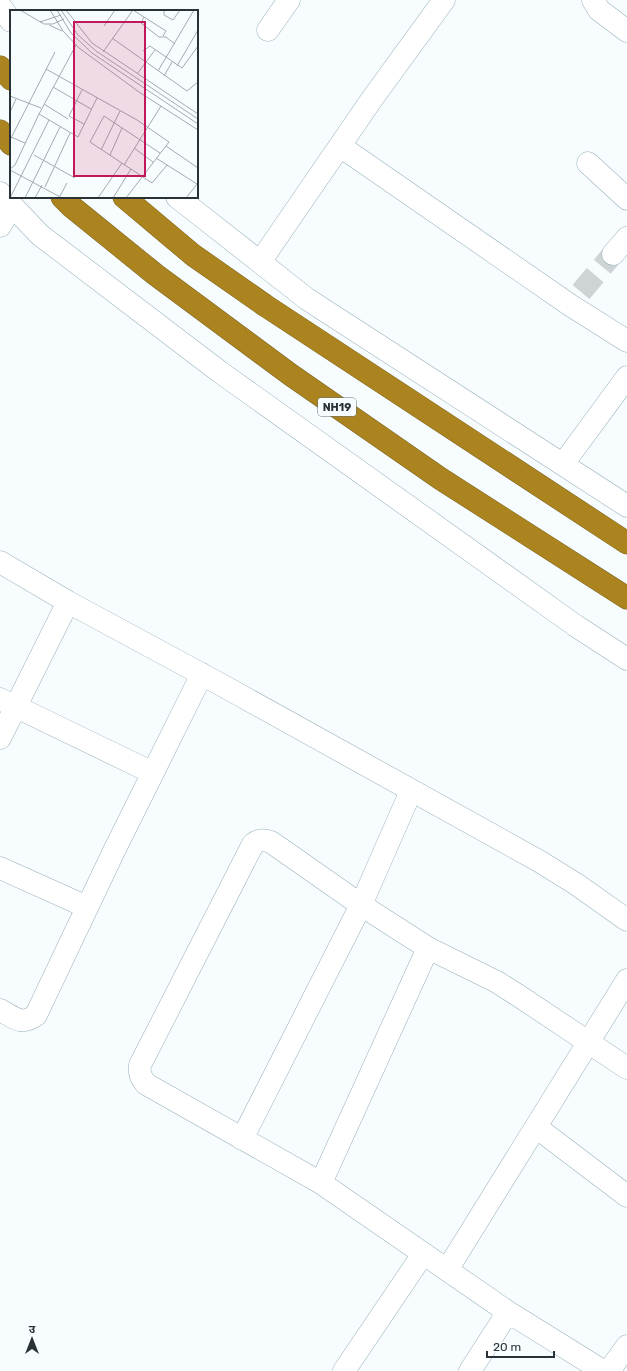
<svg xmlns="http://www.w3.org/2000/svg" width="627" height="1371" viewBox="0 0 627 1371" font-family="Rubik,'Noto Sans Devanagari',sans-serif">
	<rect width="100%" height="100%" fill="#f7fcfe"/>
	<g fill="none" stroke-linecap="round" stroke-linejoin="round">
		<path stroke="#ced4d6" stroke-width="22" stroke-dasharray="22 11" stroke-linecap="butt" d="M 581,292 L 613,254"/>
		<defs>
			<path id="minor" d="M 593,0 L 599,10 L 627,31
				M 0,6 L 11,21
				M 268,30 L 289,0
				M 340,146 L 570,305 L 627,341
				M 588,163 L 627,199
				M 0,193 L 40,235 L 220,372 L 576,626 L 627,659
				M 177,197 L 307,299 L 627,506
				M 0,226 L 12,205
				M 613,254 L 627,238
				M 260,262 L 372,99 L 444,0
				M 563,464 L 627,377
				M 0,562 L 68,602 L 218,683 L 539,861 L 576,884 L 627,920
				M 0,699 L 153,773
				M 0,738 L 68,602
				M 0,868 L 87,907
				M 0,1010 C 15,1018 21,1026 36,1015 L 113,853 L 202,674
				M 536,1127 L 627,1196
				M 242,1139 L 361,905 L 411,791
				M 321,1183 L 428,948
				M 447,1270 L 627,980
				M 344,1371 L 423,1254
				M 470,1371 L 508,1312
				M 603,1371 L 508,1312 L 321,1183 L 146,1084 C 141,1078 139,1074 140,1065 L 253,844 C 259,839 264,840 271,842 L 361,905 L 428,948 L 497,982 L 519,996 L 627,1068
				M 609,1371 L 627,1346"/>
			<path id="highway" d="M 0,67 L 11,79
				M 0,131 L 11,144
				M 62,197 L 72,207 L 156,275 L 291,375 L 441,479 L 627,598
				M 124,197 L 193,255 L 266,306 L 627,543"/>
		</defs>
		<use href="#minor" stroke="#97b0bc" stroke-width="23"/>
		<use href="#highway" stroke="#7d6727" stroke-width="23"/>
		<use href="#minor" stroke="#fff" stroke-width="22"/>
		<use href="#highway" stroke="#ab841f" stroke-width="22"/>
	</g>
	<g text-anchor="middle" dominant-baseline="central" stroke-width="4" stroke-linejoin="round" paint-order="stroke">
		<rect fill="#f7fcfe" stroke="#666f73" stroke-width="1" x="318" y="398" width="38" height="18" rx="3"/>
		<g font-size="11" font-weight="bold" fill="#283237">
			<text x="337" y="407">NH19</text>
		</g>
	</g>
	<g transform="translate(10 10)">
		<rect width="188" height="188" fill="#f7fcfe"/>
		<path fill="none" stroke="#a4abae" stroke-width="1" d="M 10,0 L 34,14 L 43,14 L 54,9M 40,0 L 53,21 L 69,38 L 129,82 L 188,120M 47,0 L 61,23 L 82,43 L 188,114M 51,0 L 68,25 L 86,41 L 188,109M 56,0 L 82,33 L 188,104M 123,0 L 156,21 L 153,26M 154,0 L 154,5 L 163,10 L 170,0M 134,7 L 131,13 L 149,27 L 156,27 L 165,34M 30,12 L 51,5M 39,15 L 52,21M 94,16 L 105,0M 102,28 L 177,81 L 188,72M 133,41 L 140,36 L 172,58 L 188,36M 93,42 L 123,0M 167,56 L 188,20M 36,59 L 127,110 L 159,132 L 116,188M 148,61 L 184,0M 127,64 L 145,40M 154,66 L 162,52M 43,77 L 81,99M 72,80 L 59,106 L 74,114M 0,86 L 31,98M 34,94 L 58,109M 0,102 L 6,89M 29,104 L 68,127 L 87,88M 1,127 L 15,133M 0,130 L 45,42M 156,136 L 188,158M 124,138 L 143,152M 91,140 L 110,101M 150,143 L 94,106 L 80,132 L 142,173 L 157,155M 24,145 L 65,168M 100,145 L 112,118M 146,148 L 187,174M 114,155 L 151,96M 0,159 L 5,155 L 29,104 L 66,35M 0,160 L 52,188M 35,177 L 60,123M 50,186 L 57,173M 0,188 L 39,110M 15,188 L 50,117M 25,188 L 32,175M 88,188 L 112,153M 103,188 L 121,159M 176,188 L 188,173"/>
		<path fill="#c2185b" fill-opacity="0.15" stroke="#c2185b" stroke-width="2" d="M 64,12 L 135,12 L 135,166 L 64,166 Z"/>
		<rect width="188" height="188" fill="none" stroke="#283237" stroke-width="2"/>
	</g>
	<g transform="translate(32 1339)" stroke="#f7fcfe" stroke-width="3" paint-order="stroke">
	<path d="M0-3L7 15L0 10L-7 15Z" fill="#283237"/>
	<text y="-6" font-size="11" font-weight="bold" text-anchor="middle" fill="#283237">उ</text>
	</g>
	<path d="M487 1351v6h67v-6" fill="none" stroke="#283237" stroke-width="2"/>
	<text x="493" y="1351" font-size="12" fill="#283237" stroke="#f7fcfe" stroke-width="3" paint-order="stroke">20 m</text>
</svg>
